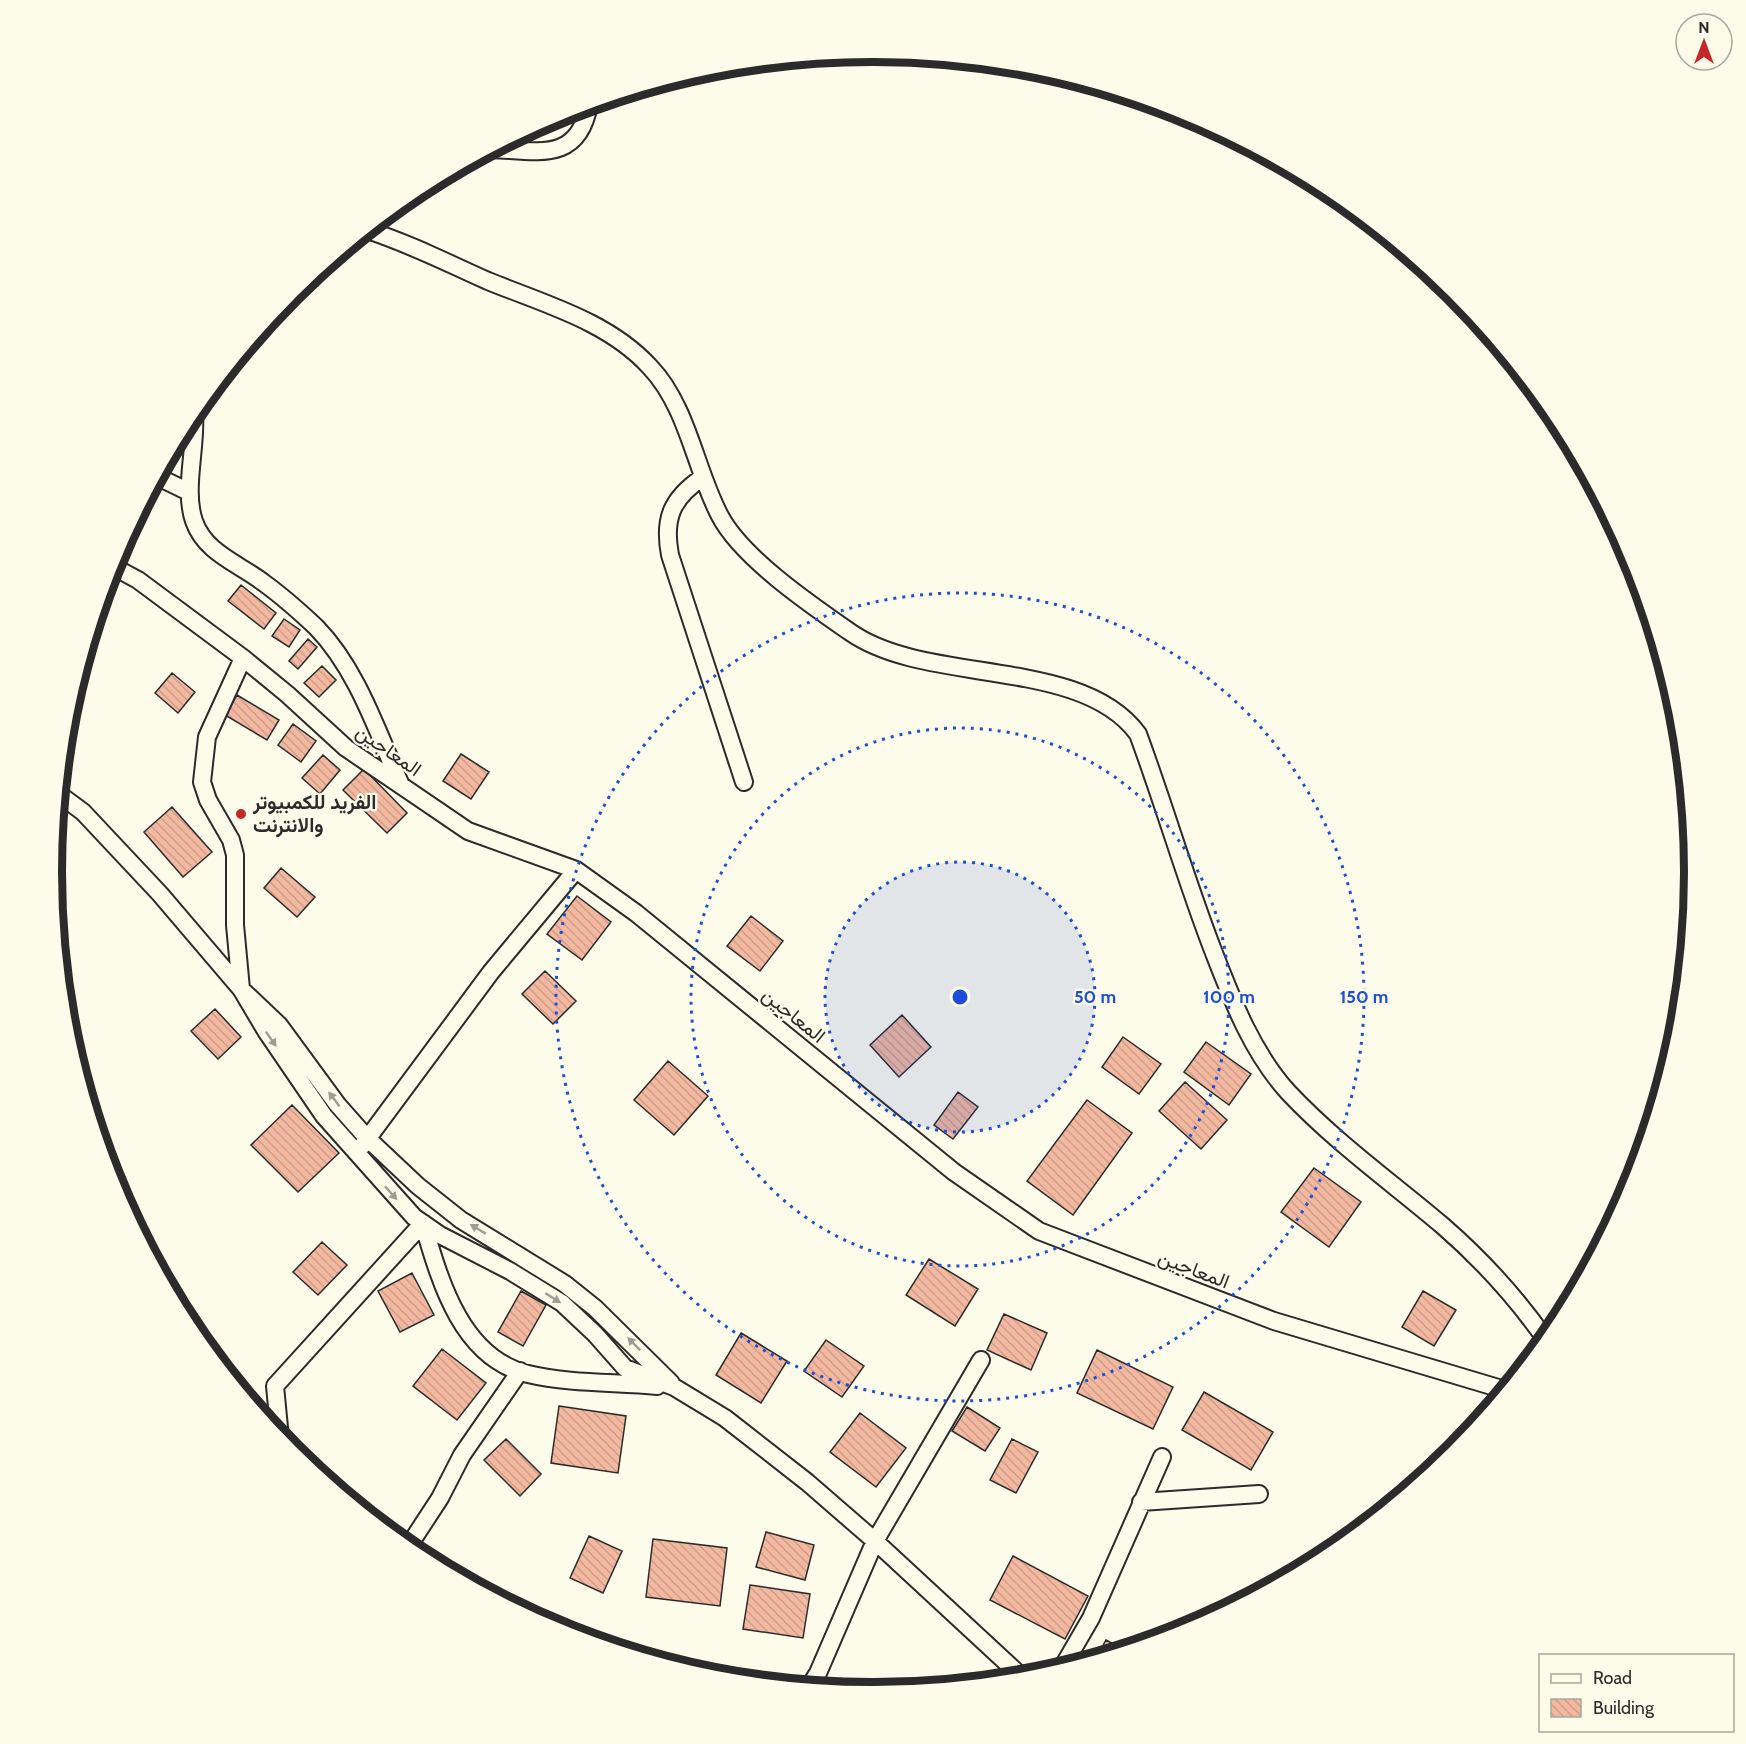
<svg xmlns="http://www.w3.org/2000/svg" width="1746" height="1744" viewBox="0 0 1746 1744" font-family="Cabin,Vazirmatn,sans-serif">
	<defs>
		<pattern id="building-back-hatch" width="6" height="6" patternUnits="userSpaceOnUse" patternTransform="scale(1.5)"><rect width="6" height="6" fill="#f2b8a0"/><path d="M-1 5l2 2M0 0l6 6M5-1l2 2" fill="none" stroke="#d09e8a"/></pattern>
	</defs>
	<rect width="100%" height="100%" fill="#fdfbea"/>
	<path fill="url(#building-back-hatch)" stroke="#2b2b2b" stroke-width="1.5" d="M 241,585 L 276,613 L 264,629 L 228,601 Z
		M 284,619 L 300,630 L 289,647 L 272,636 Z
		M 308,639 L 317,647 L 298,669 L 289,661 Z
		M 322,666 L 336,680 L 319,697 L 304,683 Z
		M 172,673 L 195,692 L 178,713 L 155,693 Z
		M 237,695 L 279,720 L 267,740 L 225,715 Z
		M 293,724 L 316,741 L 301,762 L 278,745 Z
		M 461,754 L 489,772 L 471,799 L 443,781 Z
		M 323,755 L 340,770 L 320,794 L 302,778 Z
		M 364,769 L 407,813 L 387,833 L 343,790 Z
		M 172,807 L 212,852 L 183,877 L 144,832 Z
		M 281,868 L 315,897 L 297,917 L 264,888 Z
		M 577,896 L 611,922 L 582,960 L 547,934 Z
		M 751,916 L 783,941 L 760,971 L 727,946 Z
		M 545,971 L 576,1001 L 553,1024 L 522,994 Z
		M 215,1009 L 241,1037 L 218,1059 L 191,1031 Z
		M 902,1015 L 931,1047 L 899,1077 L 870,1045 Z
		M 1123,1037 L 1161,1064 L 1139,1094 L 1102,1067 Z
		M 1206,1042 L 1251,1074 L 1229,1105 L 1184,1072 Z
		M 668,1061 L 708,1096 L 674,1135 L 634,1100 Z
		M 1185,1082 L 1227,1120 L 1201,1149 L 1159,1111 Z
		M 958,1092 L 978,1107 L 953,1139 L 934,1125 Z
		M 1087,1100 L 1132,1133 L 1073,1215 L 1027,1181 Z
		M 292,1105 L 339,1153 L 298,1192 L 251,1145 Z
		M 1314,1168 L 1361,1202 L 1329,1247 L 1281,1212 Z
		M 322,1242 L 347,1265 L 318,1295 L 293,1272 Z
		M 929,1259 L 978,1289 L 955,1326 L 906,1295 Z
		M 412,1273 L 434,1315 L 400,1332 L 378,1291 Z
		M 521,1291 L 546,1305 L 523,1346 L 498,1332 Z
		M 1423,1291 L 1456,1310 L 1434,1346 L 1402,1327 Z
		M 1004,1314 L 1047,1333 L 1031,1370 L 987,1350 Z
		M 741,1333 L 787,1361 L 761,1403 L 716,1375 Z
		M 826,1340 L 864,1366 L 842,1397 L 804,1371 Z
		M 442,1349 L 486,1383 L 457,1420 L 413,1386 Z
		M 1097,1350 L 1173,1387 L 1153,1429 L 1077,1393 Z
		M 1204,1392 L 1273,1432 L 1251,1470 L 1182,1430 Z
		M 559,1406 L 626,1416 L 618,1473 L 551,1463 Z
		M 967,1407 L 1000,1428 L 985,1451 L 952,1431 Z
		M 860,1413 L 906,1448 L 876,1487 L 830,1452 Z
		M 506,1439 L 541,1474 L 520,1496 L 484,1460 Z
		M 1012,1439 L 1038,1452 L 1016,1493 L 990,1480 Z
		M 766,1532 L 814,1545 L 805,1580 L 756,1567 Z
		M 589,1536 L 622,1551 L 603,1593 L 570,1578 Z
		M 653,1539 L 727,1548 L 720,1606 L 646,1597 Z
		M 1013,1556 L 1088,1596 L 1065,1639 L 990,1600 Z
		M 750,1585 L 810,1594 L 803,1638 L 743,1629 Z
		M 1106,1640 L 1124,1650 L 1096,1658 Z"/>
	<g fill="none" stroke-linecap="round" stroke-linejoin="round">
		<defs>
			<path id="minor" d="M 492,149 C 538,151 579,163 589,104
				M 367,230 C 411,244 447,263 488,281 C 544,304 608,321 650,367 C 688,407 695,469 720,516 C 742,558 811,605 850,632 C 927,686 1081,656 1138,734 C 1165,807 1186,881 1214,953 C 1233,1002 1252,1052 1288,1092 C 1335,1142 1391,1182 1443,1226 C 1482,1260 1516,1297 1546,1340
				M 194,412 C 197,446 183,489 194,521 C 205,553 238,563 264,583 C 282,596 300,612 316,627 C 357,669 377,731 400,783
				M 158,477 L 189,492
				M 703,477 C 672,498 663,518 670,555 L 744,782
				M 112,566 L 138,580 L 243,658 L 287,694 L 346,748 L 468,831 L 576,870 L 636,913 L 954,1172 L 1039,1231 L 1274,1321 L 1505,1390
				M 243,658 L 207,737 L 202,782 L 208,800 L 231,840 L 235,855 L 235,925 L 241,989 L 266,1031 L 324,1116 L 414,1217 L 440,1235 L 510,1271 L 562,1303 L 595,1334 L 625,1368 L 674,1387 L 725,1418 L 807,1482 L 875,1541 L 1023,1678
				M 60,795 L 83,812 L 160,894 L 241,989 L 279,1025 L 337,1104 L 367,1138 L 418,1186 L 461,1220 L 565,1284 L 595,1308 L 671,1383
				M 362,1146 L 491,972 L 576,870
				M 423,1223 C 440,1281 461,1358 528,1374 C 570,1384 615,1382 657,1386
				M 280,1438 L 275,1386 L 423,1223
				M 1141,1502 L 1259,1494
				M 408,1547 L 440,1498 L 462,1455 L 520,1371
				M 1062,1668 L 1091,1618 L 1162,1457
				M 809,1687 L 818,1673 L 875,1541 L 981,1360"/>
		</defs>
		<use href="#minor" stroke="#2b2b2b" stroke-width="20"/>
		<use href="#minor" stroke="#fdfbea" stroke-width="16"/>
	</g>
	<defs><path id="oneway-solid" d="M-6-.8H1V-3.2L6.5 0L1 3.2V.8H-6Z" transform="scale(1.5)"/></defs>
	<g fill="#9e9d94">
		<use href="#oneway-solid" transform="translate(271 1039) rotate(55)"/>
		<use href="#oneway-solid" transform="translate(334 1099) rotate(-127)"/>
		<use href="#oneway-solid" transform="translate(391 1193) rotate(48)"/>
		<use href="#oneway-solid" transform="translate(478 1229) rotate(-149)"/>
		<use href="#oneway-solid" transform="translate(553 1298) rotate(32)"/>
		<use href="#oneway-solid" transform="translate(634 1344) rotate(-135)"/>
	</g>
	<circle cx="960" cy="997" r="135" fill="#1d4ed8" fill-opacity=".12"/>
	<g fill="none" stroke="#1d4ed8" stroke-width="3" stroke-dasharray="3 6">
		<circle cx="960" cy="997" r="135"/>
		<circle cx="960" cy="997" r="269"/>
		<circle cx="960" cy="997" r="404"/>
	</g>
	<circle fill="#c62828" stroke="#fdfbea" stroke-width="2" cx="241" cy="814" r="6"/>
	<g text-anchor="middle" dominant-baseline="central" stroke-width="4.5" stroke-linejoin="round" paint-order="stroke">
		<g font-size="20" fill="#2b2b2b" stroke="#fdfbea">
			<text transform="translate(389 750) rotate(35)">المعاجين</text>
			<text transform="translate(794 1015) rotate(39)">المعاجين</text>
			<text transform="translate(1194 1269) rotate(21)">المعاجين</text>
		</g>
		<g font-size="20" font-weight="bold" fill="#2b2b2b" stroke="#fdfbea" text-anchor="start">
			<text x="253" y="802">الفريد للكمبيوتر<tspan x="253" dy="23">والانترنت</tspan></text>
		</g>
	</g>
	<path d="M0 0H1746V1744H0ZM872 62H874A810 810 0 0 1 1684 872V872A810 810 0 0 1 874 1682H872A810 810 0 0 1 62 872V872A810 810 0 0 1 872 62Z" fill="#fdfbea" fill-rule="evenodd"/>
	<path fill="none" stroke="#2b2b2b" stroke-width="8" d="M872 62H874A810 810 0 0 1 1684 872V872A810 810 0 0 1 874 1682H872A810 810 0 0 1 62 872V872A810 810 0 0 1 872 62Z"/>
	<circle cx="960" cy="997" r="9" fill="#1d4ed8" stroke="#fdfbea" stroke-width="3"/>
	<g font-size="18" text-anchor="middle" font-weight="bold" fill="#1d4ed8" stroke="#fdfbea" stroke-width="4.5" stroke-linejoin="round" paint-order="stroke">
		<text x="1095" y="1003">50 m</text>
		<text x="1229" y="1003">100 m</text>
		<text x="1364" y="1003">150 m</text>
	</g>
	<rect x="1539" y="1654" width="195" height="78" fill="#fdfbea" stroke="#a9a89e" stroke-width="1.5"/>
	<rect x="1551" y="1674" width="30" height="9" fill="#fdfbea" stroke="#a9a89e" stroke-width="1.5"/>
	<text x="1593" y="1684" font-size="18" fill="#2b2b2b">Road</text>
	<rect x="1551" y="1699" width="30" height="18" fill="url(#building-back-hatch)" stroke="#a9a89e" stroke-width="1.5"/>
	<text x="1593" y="1714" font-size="18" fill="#2b2b2b">Building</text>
	<g transform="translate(1704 42)"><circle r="28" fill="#fdfbea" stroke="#a9a89e" stroke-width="1.5"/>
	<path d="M0-4.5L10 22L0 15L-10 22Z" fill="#c62828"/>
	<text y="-9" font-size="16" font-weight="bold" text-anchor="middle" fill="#2b2b2b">N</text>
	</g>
</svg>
